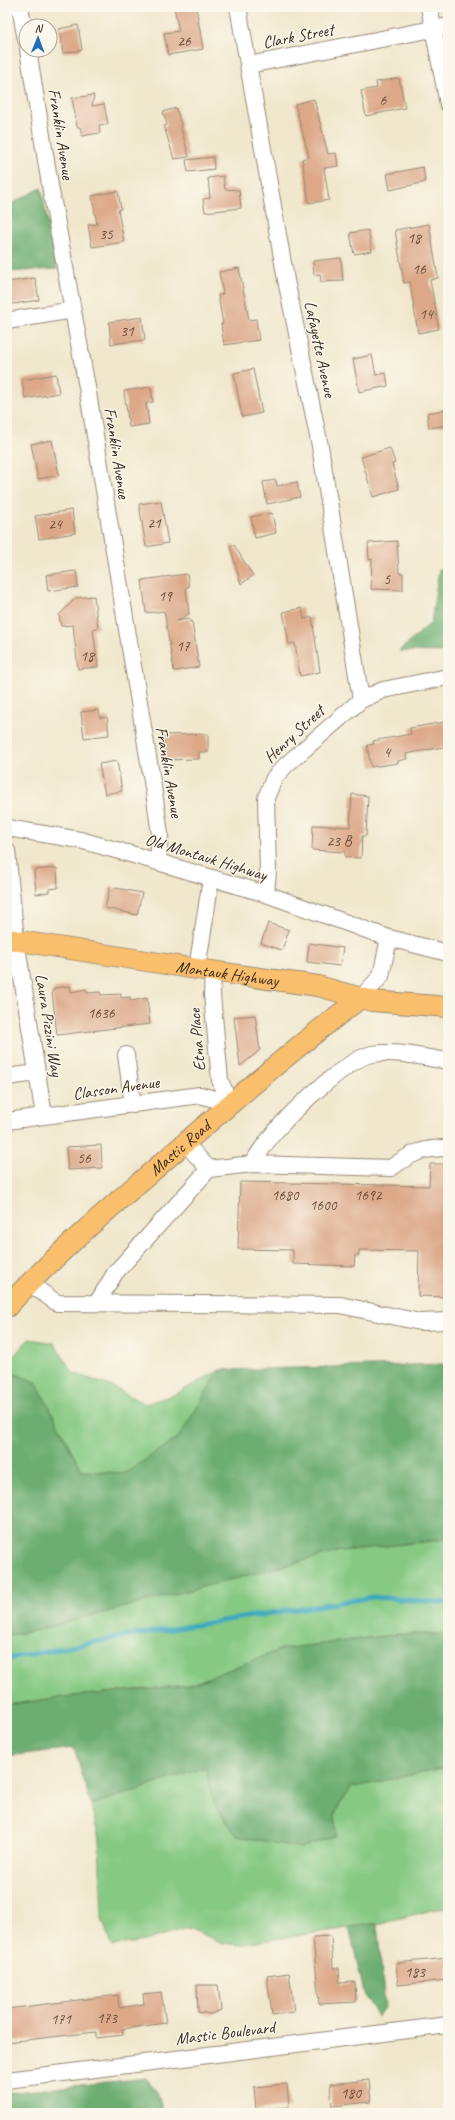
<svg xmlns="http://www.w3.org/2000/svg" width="455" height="2120" viewBox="0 0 455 2120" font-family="Caveat,sans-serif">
	<rect width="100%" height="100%" fill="#fbf7ec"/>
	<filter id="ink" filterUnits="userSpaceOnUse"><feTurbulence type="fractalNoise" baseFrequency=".025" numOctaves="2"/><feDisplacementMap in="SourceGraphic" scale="8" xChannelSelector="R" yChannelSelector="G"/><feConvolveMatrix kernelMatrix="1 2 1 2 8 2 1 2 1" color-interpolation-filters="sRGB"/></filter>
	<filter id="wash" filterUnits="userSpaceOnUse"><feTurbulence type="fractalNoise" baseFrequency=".012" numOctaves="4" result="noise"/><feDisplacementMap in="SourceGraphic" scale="16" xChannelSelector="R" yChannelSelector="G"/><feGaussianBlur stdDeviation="0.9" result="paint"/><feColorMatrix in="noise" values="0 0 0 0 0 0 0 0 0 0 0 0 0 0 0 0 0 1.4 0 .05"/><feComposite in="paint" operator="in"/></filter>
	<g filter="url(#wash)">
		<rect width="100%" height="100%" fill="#f0e7cc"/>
		<path fill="#86c983" stroke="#607a50" d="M 29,1339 L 54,1343 L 73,1373 L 111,1386 L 145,1404 L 176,1394 L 220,1370 L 179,1437 L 126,1473 L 82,1471 L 36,1382 L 7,1371 L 7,1363 Z
			M 448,1539 L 448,1634 L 399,1634 L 282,1649 L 190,1685 L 63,1697 L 7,1705 L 7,1635 L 33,1631 L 341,1551 Z
			M 206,1767 L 213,1803 L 336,1836 L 335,1813 L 350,1788 L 448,1767 L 448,1906 L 381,1923 L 237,1945 L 223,1943 L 188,1928 L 144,1941 L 112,1946 L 102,1918 L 99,1839 L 91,1805 Z"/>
		<path fill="#6cad71" stroke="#546c48" d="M 41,188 L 57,269 L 7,272 L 7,206 Z
			M 448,568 L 448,652 L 399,651 L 431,623 L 439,569 Z
			M 448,1364 L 448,1539 L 341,1551 L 33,1631 L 7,1635 L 7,1371 L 36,1382 L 82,1471 L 126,1473 L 179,1437 L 220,1370 Z
			M 399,1634 L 448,1634 L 448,1767 L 350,1788 L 335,1813 L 336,1836 L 301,1848 L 237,1836 L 213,1803 L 206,1767 L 91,1805 L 74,1748 L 7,1756 L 7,1705 L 63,1697 L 190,1685 L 282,1649 Z
			M 377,1923 L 385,2006 L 378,2016 L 365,1997 L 349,1927 Z
			M 146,2078 L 157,2091 L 164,2113 L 7,2113 L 7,2093 Z"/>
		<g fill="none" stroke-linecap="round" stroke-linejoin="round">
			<path stroke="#3ca9bc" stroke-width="5" d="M 7,1659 L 127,1636 L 373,1597 L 448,1603"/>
		</g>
		<g id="blocks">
			<path fill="#dca888" d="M 174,7 L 196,7 L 203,49 L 168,55 L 164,33 L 179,31 Z
				M 78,25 L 82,50 L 63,53 L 59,29 Z
				M 399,78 L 405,108 L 366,116 L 361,91 L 377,88 L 376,82 Z
				M 94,95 L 92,106 L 104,104 L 108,124 L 99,125 L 100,133 L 82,136 L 80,127 L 77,127 L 72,98 Z
				M 314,99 L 328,154 L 336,153 L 338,166 L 324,168 L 329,200 L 309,203 L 302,159 L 309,157 L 295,104 Z
				M 176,108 L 181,124 L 180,125 L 189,157 L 174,159 L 164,126 L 167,125 L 163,112 Z
				M 213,157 L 214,169 L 188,172 L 186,160 Z
				M 423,167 L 425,182 L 390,190 L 387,174 Z
				M 223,176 L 225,189 L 239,190 L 241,208 L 205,212 L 203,199 L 210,198 L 208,178 Z
				M 118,191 L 121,209 L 118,210 L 124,242 L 92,247 L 88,225 L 97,224 L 92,196 Z
				M 429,224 L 438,278 L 430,280 L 439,329 L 418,333 L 410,282 L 404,283 L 395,230 Z
				M 368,230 L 372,251 L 354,254 L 350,233 Z
				M 341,258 L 343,281 L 321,282 L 320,274 L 314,275 L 313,261 Z
				M 239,268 L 249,320 L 256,319 L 259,340 L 224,345 L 221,324 L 223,324 L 218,295 L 223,294 L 219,272 Z
				M 35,278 L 39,300 L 7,305 L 7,282 Z
				M 142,317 L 145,340 L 111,344 L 109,322 Z
				M 372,355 L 376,375 L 386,373 L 388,386 L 359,392 L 353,359 Z
				M 253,369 L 262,413 L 242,417 L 234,373 Z
				M 56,374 L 59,393 L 25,399 L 22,380 Z
				M 151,387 L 153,402 L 146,403 L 149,424 L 129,427 L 124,391 Z
				M 448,409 L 448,425 L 429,428 L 427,413 Z
				M 52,440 L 59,475 L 38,479 L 31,444 Z
				M 390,448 L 395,463 L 392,464 L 399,489 L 373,497 L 361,457 Z
				M 276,480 L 277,486 L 297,482 L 300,497 L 267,504 L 263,482 Z
				M 161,501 L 168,543 L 146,547 L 139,504 Z
				M 72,510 L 75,533 L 39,539 L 35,516 Z
				M 272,513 L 276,533 L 255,538 L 251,517 Z
				M 397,541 L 399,573 L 403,573 L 403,590 L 371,589 L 372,559 L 369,560 L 368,543 Z
				M 234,545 L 253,576 L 241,584 L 230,546 Z
				M 76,571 L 78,587 L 48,591 L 46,575 Z
				M 187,574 L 189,587 L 186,587 L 189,614 L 177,621 L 189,619 L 190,622 L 192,622 L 199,667 L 174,671 L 164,611 L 146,613 L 142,580 Z
				M 94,596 L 98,628 L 93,629 L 98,667 L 78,669 L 73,625 L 61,626 L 59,615 L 76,598 Z
				M 302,608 L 304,619 L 312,617 L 320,672 L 300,676 L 295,643 L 289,644 L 283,612 Z
				M 99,710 L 100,718 L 107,717 L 109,735 L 84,738 L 81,712 Z
				M 445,722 L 448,746 L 406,754 L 407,759 L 398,761 L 398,763 L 371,767 L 367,745 L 374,744 L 373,741 L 411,734 L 410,728 Z
				M 208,734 L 208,752 L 199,752 L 199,759 L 164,760 L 164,735 Z
				M 117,761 L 122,791 L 105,794 L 99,764 Z
				M 352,794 L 368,796 L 366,836 L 362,836 L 361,858 L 345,857 L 345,852 L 312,850 L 313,825 L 350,827 Z
				M 57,868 L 58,888 L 49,889 L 49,892 L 36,894 L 34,870 Z
				M 110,887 L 142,893 L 137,915 L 105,908 Z
				M 268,923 L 289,930 L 282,950 L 261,943 Z
				M 309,943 L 343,948 L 340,966 L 307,962 Z
				M 70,986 L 71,992 L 86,989 L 87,993 L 100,992 L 101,995 L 121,994 L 121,998 L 130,997 L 131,1001 L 147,998 L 150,1024 L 57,1035 L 52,991 L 55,988 Z
				M 255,1015 L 260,1050 L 240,1066 L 234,1017 Z
				M 101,1145 L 102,1168 L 68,1170 L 66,1147 Z
				M 430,1164 L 448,1164 L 448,1297 L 418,1296 L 419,1251 L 359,1250 L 359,1255 L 355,1255 L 354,1266 L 293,1264 L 293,1250 L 238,1249 L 240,1182 L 429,1186 Z
				M 331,1936 L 333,1968 L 339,1968 L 340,1983 L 355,1982 L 356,2002 L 319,2004 L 313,1937 Z
				M 448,1958 L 448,1980 L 398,1985 L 396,1963 Z
				M 289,1973 L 294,2012 L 272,2015 L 267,1976 Z
				M 197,1985 L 218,1985 L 221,2010 L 211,2014 L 198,2012 Z
				M 161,1992 L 166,2023 L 122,2029 L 123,2035 L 96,2038 L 96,2032 L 7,2042 L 7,2009 L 118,1995 L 119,2008 L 144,2004 L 143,1994 Z
				M 369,2080 L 371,2102 L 332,2106 L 330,2084 Z
				M 287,2084 L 289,2107 L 256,2110 L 254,2087 Z"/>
		</g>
	</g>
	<g filter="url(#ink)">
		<use href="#blocks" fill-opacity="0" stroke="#968875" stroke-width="1"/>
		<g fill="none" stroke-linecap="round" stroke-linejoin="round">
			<defs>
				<path id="minor" d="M 20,7 L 26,40
					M 238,7 L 286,280 L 320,446 L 361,700
					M 429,7 L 448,104
					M 28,50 L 51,191 L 87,387 L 155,799 L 160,834 L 158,862
					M 249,65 L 448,26
					M 7,321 L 73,310
					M 7,828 L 80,840 L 134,855 L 266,894 L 389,938 L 448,953
					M 7,851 L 16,940 L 44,1116
					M 266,894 L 268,871 L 266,798 L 274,778 L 287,764 L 361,700 L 383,690 L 448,677
					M 197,969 L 211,879
					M 213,971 L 212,995 L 220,1080 L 229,1103
					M 361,998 L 381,976 L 389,938
					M 126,1055 L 133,1105
					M 7,1077 L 37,1073
					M 7,1121 L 200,1095 L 229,1103
					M 185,1143 L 209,1169
					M 252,1164 L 391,1168 C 411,1153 423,1148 448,1148
					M 29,1283 L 57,1303 L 340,1305 L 420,1322 L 448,1321
					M 97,1303 L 115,1273 L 209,1169 L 252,1164 C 260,1151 269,1137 281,1125 C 297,1107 349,1058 372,1054 C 396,1050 424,1058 448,1061
					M 7,2080 L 448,2025"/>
				<g id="major">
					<path id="s1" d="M 7,939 L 197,969 L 318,986 L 372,1001 L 448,1007"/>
					<path id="s2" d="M 7,1307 C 62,1247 124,1196 185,1143 C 243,1093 300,1043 361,998"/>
				</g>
			</defs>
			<use href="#minor" stroke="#968875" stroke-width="18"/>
			<use href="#major" stroke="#968875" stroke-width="22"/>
			<use href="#minor" stroke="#fff" stroke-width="16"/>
			<use href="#major" stroke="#f9bf6d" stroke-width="20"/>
		</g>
	</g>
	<g text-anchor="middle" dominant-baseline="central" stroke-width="3" stroke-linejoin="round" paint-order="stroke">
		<g font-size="15" fill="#634a38">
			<text x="184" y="41">26</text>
			<text x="383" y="100">6</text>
			<text x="106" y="234">35</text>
			<text x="414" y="238">18</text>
			<text x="419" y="269">16</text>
			<text x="426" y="314">14</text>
			<text x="127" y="331">31</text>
			<text x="154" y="523">21</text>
			<text x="55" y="524">24</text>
			<text x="387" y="579">5</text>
			<text x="165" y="596">19</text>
			<text x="183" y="646">17</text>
			<text x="87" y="656">18</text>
			<text x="387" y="752">4</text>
			<text x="339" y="841">23 B</text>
			<text x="101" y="1013">1636</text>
			<text x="84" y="1158">56</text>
			<text x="285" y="1195">1680</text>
			<text x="368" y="1195">1692</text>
			<text x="323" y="1205">1600</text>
			<text x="415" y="1972">183</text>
			<text x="107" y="2018">173</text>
			<text x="61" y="2019">171</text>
			<text x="351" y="2093">180</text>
		</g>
		<g font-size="17" fill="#3b2a1e" stroke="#fbf7ec">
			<text transform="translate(298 36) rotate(-11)">Clark Street</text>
			<text transform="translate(61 134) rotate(81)">Franklin Avenue</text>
			<text transform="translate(320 349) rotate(78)">Lafayette Avenue</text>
			<text transform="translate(117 453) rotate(81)">Franklin Avenue</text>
			<text transform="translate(294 734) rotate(-43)">Henry Street</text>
			<text transform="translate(169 772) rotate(80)">Franklin Avenue</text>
			<text transform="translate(206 857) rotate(17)">Old Montauk Highway</text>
			<text stroke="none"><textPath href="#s1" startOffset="223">Montauk Highway</textPath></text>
			<text transform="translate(49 1025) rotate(81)">Laura Pizzini Way</text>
			<text transform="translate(197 1040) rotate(-95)">Etna Place</text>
			<text transform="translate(116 1088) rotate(-8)">Classon Avenue</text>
			<text stroke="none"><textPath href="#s2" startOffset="235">Mastic Road</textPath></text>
			<text transform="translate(225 2033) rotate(-7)">Mastic Boulevard</text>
		</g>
	</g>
	<rect width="455" height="2120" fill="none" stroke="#fbf7ec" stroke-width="24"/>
	<g transform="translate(38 38) rotate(1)"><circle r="19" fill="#fbf7ec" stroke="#aea59a"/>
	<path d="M0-3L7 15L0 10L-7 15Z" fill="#1f6fb2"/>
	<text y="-6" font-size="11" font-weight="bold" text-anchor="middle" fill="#3b2a1e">N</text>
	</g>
</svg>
